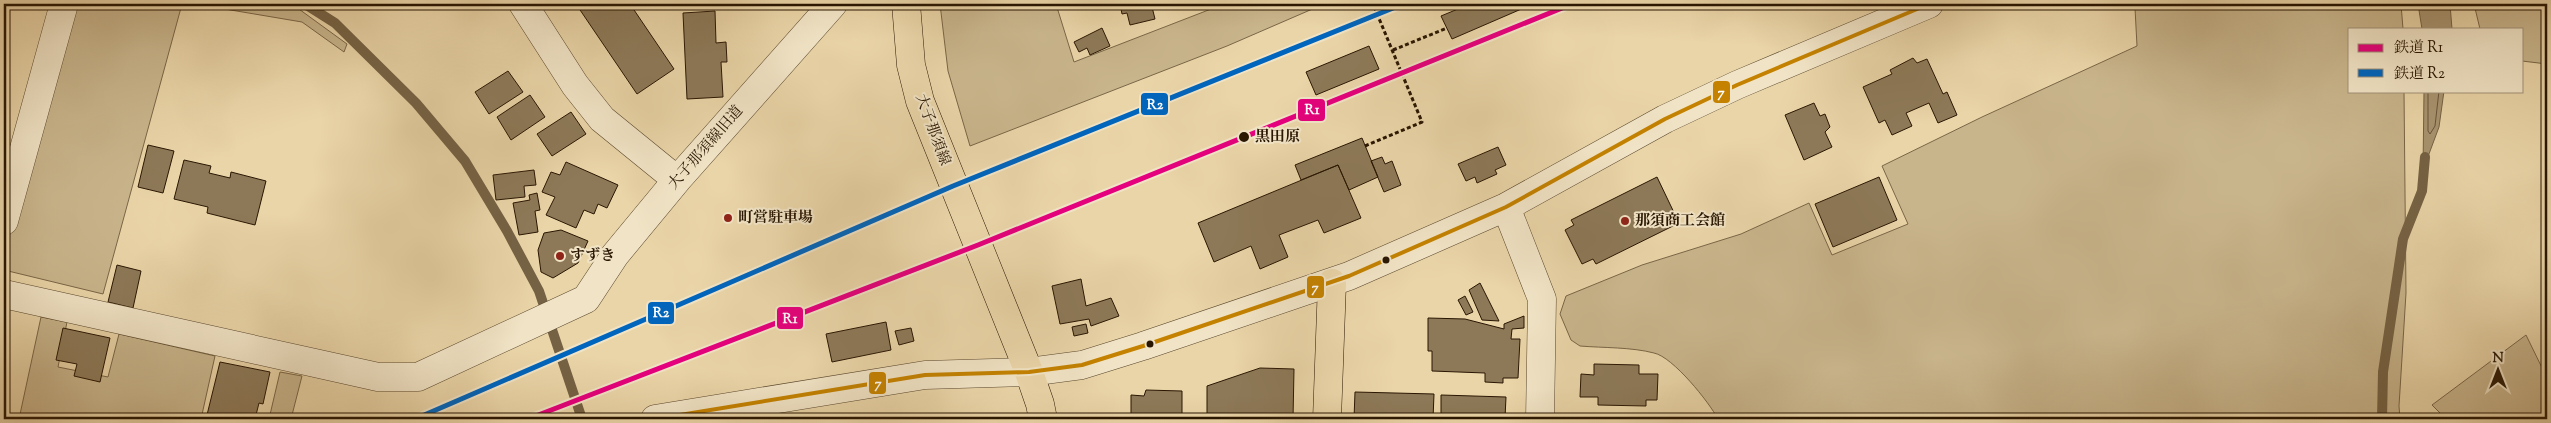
<svg xmlns="http://www.w3.org/2000/svg" width="2551" height="423" viewBox="0 0 2551 423" font-family="'Sorts Mill Goudy','Noto Serif JP',serif">
	<rect width="100%" height="100%" fill="#ead5a8"/>
	<filter id="stains"><feTurbulence type="fractalNoise" baseFrequency=".004" numOctaves="4"/><feColorMatrix values="0 0 0 0 .2 0 0 0 0 .09 0 0 0 0 .02 0 0 0 .5 -.17"/></filter>
	<radialGradient id="worn" r=".72"><stop offset=".6" stop-color="#630" stop-opacity="0"/><stop offset="1" stop-color="#630" stop-opacity=".3"/></radialGradient>
	<path fill="#c9b58c" stroke="#796647" d="M 78,4 L 182,4 L 103,294 L 4,270 L 4,254 Z
		M 195,4 L 292,4 L 347,44 L 344,52 L 302,22 Z
		M 940,4 L 1056,4 L 1074,62 L 1224,4 L 1324,4 L 1227,46 L 970,146 L 948,71 Z
		M 2145,4 L 2401,4 L 2403,29 L 2350,29 L 2350,91 L 2404,91 L 2406,293 L 2399,406 L 2400,419 L 1718,419 C 1709,402 1673,357 1654,353 C 1631,347 1604,348 1580,346 L 1571,340 L 1560,314 L 1566,296 L 1642,265 L 1741,234 L 1809,203 L 1832,255 L 1908,224 L 1882,166 L 1982,117 L 2137,46 L 2135,8 Z
		M 2474,4 L 2547,4 L 2547,64 L 2522,61 L 2522,29 L 2480,29 Z
		M 41,317 L 67,322 L 58,367 L 108,377 L 119,334 L 215,356 L 201,419 L 19,419 Z
		M 2526,335 L 2547,378 L 2547,419 L 2446,419 L 2432,405 Z
		M 280,372 L 302,376 L 291,419 L 269,419 Z"/>
	<path fill="#a89470" stroke="#756244" d="M 2418,4 L 2450,4 L 2452,29 L 2422,29 Z
		M 2424,91 L 2444,91 L 2439,127 L 2423,170 Z"/>
	<g fill="none" stroke-linecap="round" stroke-linejoin="round">
		<path stroke="#685539" stroke-width="1" d="M 2428,91 L 2428,131 L 2430,134 L 2435,126 L 2439,91"/>
		<path stroke="#756244" stroke-width="10" d="M 305,4 L 335,23 L 416,103 L 465,161 L 507,231 L 539,291 L 582,419
			M 2382,419 L 2383,372 L 2403,239 L 2422,191 L 2425,157"/>
	</g>
	<path fill="#8d7958" stroke="#291602" d="M 576,4 L 630,4 L 674,69 L 637,94 Z
		M 1120,4 L 1168,4 L 1152,7 L 1155,19 L 1130,25 L 1127,13 L 1122,14 Z
		M 1470,4 L 1533,4 L 1452,39 L 1441,16 Z
		M 715,11 L 716,43 L 726,42 L 727,62 L 721,62 L 723,97 L 687,99 L 683,13 Z
		M 1102,28 L 1110,46 L 1090,55 L 1087,48 L 1079,52 L 1074,42 Z
		M 1369,46 L 1379,69 L 1316,95 L 1306,72 Z
		M 1913,58 L 1917,63 L 1927,59 L 1943,94 L 1947,92 L 1957,115 L 1938,123 L 1929,103 L 1906,113 L 1912,126 L 1892,135 L 1885,120 L 1879,123 L 1863,87 L 1892,74 L 1890,70 Z
		M 508,71 L 523,92 L 489,114 L 475,92 Z
		M 530,95 L 545,117 L 511,140 L 497,117 Z
		M 1814,103 L 1820,116 L 1825,114 L 1830,127 L 1825,132 L 1832,147 L 1804,160 L 1785,115 Z
		M 571,112 L 586,134 L 552,156 L 537,134 Z
		M 1362,138 L 1378,177 L 1349,190 L 1338,165 L 1301,180 L 1295,165 Z
		M 148,145 L 174,151 L 163,193 L 138,187 Z
		M 1498,147 L 1506,165 L 1495,170 L 1497,174 L 1477,183 L 1475,177 L 1466,181 L 1458,164 Z
		M 1382,157 L 1385,164 L 1392,161 L 1401,185 L 1384,192 L 1371,161 Z
		M 184,160 L 211,166 L 209,173 L 230,178 L 231,172 L 266,181 L 255,225 L 207,213 L 208,207 L 174,199 Z
		M 566,162 L 618,185 L 607,208 L 598,204 L 594,214 L 584,210 L 576,228 L 546,215 L 555,197 L 542,192 L 551,172 L 560,175 Z
		M 1338,165 L 1361,218 L 1324,233 L 1318,220 L 1279,235 L 1288,257 L 1260,269 L 1251,246 L 1214,262 L 1198,223 Z
		M 534,170 L 536,185 L 524,186 L 525,197 L 496,200 L 493,175 Z
		M 1657,177 L 1679,223 L 1596,264 L 1593,259 L 1582,264 L 1565,230 L 1574,225 L 1571,220 Z
		M 1879,177 L 1897,220 L 1833,247 L 1815,204 Z
		M 537,193 L 540,210 L 535,211 L 538,232 L 519,235 L 513,203 L 530,200 L 529,195 Z
		M 561,230 L 588,241 L 578,263 L 553,278 L 541,272 L 538,250 L 544,233 Z
		M 117,265 L 141,271 L 133,308 L 108,302 Z
		M 1081,279 L 1086,306 L 1111,298 L 1119,316 L 1091,326 L 1089,319 L 1060,324 L 1052,286 Z
		M 1480,283 L 1499,321 L 1482,320 L 1469,290 Z
		M 1465,296 L 1473,312 L 1466,315 L 1458,300 Z
		M 1524,316 L 1524,328 L 1512,329 L 1511,339 L 1520,339 L 1518,378 L 1503,378 L 1503,383 L 1485,382 L 1485,373 L 1432,371 L 1432,351 L 1428,351 L 1428,318 L 1465,319 L 1504,329 L 1504,324 Z
		M 886,322 L 891,350 L 832,362 L 826,334 Z
		M 1086,324 L 1088,333 L 1074,336 L 1072,327 Z
		M 63,328 L 110,338 L 100,382 L 74,376 L 77,364 L 56,360 Z
		M 911,328 L 914,341 L 899,345 L 895,331 Z
		M 220,362 L 270,372 L 263,404 L 259,403 L 255,419 L 206,419 Z
		M 1594,364 L 1639,365 L 1639,374 L 1658,374 L 1657,400 L 1646,400 L 1646,406 L 1598,405 L 1598,397 L 1580,397 L 1581,374 L 1594,375 Z
		M 1260,368 L 1294,369 L 1293,419 L 1207,419 L 1207,386 Z
		M 1146,390 L 1182,391 L 1182,419 L 1131,419 L 1131,395 L 1144,396 Z
		M 1355,392 L 1434,394 L 1433,419 L 1354,419 Z
		M 1441,395 L 1506,397 L 1505,418 L 1515,419 L 1441,419 Z
		M 837,415 L 837,419 L 797,419 Z"/>
	<g fill="none" stroke-linecap="round" stroke-linejoin="round">
		<defs>
			<path id="minor" d="M 523,4 L 575,85 L 602,119 L 677,180
				M 1506,207 L 1542,299 L 1540,419
				M 4,221 L 64,4
				M 4,294 L 378,377 L 418,377 L 586,299 L 615,255 L 677,180 L 833,4
				M 655,419 L 925,375 L 1029,372 L 1082,365 L 1143,346 L 1349,276 L 1506,207 L 1665,119 L 1737,85 L 1929,4"/>
			<path id="major" d="M 906,4 L 911,65 L 920,101 L 1029,372 L 1040,404 L 1043,419
				M 1327,419 L 1332,283"/>
		</defs>
		<use href="#minor" stroke="#59462c" stroke-width="29"/>
		<use href="#major" stroke="#291602" stroke-width="29"/>
		<path stroke="#291602" stroke-width="3" stroke-dasharray="4 2.5" stroke-linecap="butt" d="M 1393,50 L 1447,28
			M 1365,146 L 1422,122 L 1373,4"/>
		<use href="#minor" stroke="#f1e4c6" stroke-width="28"/>
		<use href="#major" stroke="#ead5a8" stroke-width="28"/>
		<defs>
			<path id="bus-1" d="M 655,419 L 925,375 L 1029,372 L 1082,365 L 1143,346 L 1349,276 L 1506,207 L 1665,119 L 1737,85 L 1929,4"/>
		</defs>
		<use href="#bus-1" stroke="#f1e4c6" stroke-width="8"/>
		<use href="#bus-1" stroke="#c48200" stroke-width="4"/>
		<defs>
			<path id="rail-1" d="M 528,419 L 978,245 L 1572,4"/>
			<path id="rail-2" d="M 415,419 L 953,186 L 1403,4"/>
		</defs>
		<use href="#rail-1" stroke="#f1e4c6" stroke-width="9"/>
		<use href="#rail-2" stroke="#f1e4c6" stroke-width="9"/>
		<use href="#rail-1" stroke="#e5007d" stroke-width="5"/>
		<use href="#rail-2" stroke="#0065bd" stroke-width="5"/>
	</g>
	<g fill="#291602" stroke="#f1e4c6" stroke-width="2">
		<circle cx="1244" cy="137" r="6"/>
		<circle cx="1386" cy="260" r="4.5"/>
		<circle cx="1150" cy="344" r="4.5"/>
	</g>
	<g fill="#8f2418" stroke="#f1e4c6" stroke-width="2">
		<circle cx="728" cy="218" r="5"/>
		<circle cx="1625" cy="221" r="5"/>
		<circle cx="560" cy="256" r="5"/>
	</g>
	<g text-anchor="middle" dominant-baseline="central" stroke-width="4" stroke-linejoin="round" paint-order="stroke">
		<g font-size="15" fill="#291602" stroke="#f1e4c6">
			<text transform="translate(932 130) rotate(70)">大子那須線</text>
			<text transform="translate(706 148) rotate(-49)">大子那須線旧道</text>
		</g>
		<g font-size="15" font-weight="bold" fill="#291602" stroke="#f1e4c6" text-anchor="start">
			<text x="1255" y="137">黒田原</text>
		</g>
		<g font-size="15" font-weight="bold" fill="#291602" stroke="#f1e4c6" text-anchor="start">
			<text x="738" y="218">町営駐車場</text>
			<text x="1635" y="221">那須商工会館</text>
			<text x="570" y="256">すずき</text>
		</g>
	</g>
	<g stroke="#f1e4c6" stroke-width="2">
		<rect x="1712" y="80" width="19" height="24" rx="5" fill="#c48200"/>
		<rect x="1140" y="92" width="29" height="24" rx="5" fill="#0065bd"/>
		<rect x="1297" y="98" width="29" height="24" rx="5" fill="#e5007d"/>
		<rect x="1306" y="275" width="19" height="24" rx="5" fill="#c48200"/>
		<rect x="647" y="301" width="28" height="24" rx="5" fill="#0065bd"/>
		<rect x="776" y="306" width="28" height="24" rx="5" fill="#e5007d"/>
		<rect x="868" y="371" width="19" height="24" rx="5" fill="#c48200"/>
	</g>
	<g font-size="14" text-anchor="middle" font-weight="bold" fill="#fff">
		<text x="1721" y="97">7</text>
		<text x="1155" y="109">R2</text>
		<text x="1312" y="114">R1</text>
		<text x="1315" y="292">7</text>
		<text x="661" y="317">R2</text>
		<text x="790" y="323">R1</text>
		<text x="878" y="388">7</text>
	</g>
	<rect width="2551" height="423" fill="none" stroke="#ead5a8" stroke-width="20"/>
	<rect x="5" y="5" width="2541" height="413" fill="none" stroke="#291602" stroke-width="2.5"/>
	<rect x="10" y="10" width="2531" height="403" fill="none" stroke="#291602"/>
	<rect x="2348" y="28" width="175" height="65" fill="#f1e4c6" stroke="#a19278"/>
	<rect x="2358" y="44" width="25" height="8" fill="#e5007d" stroke="#a19278"/>
	<text x="2394" y="52" font-size="15" fill="#291602">鉄道 R1</text>
	<rect x="2358" y="69" width="25" height="8" fill="#0065bd" stroke="#a19278"/>
	<text x="2394" y="78" font-size="15" fill="#291602">鉄道 R2</text>
	<g transform="translate(2498 370)" stroke="#f1e4c6" stroke-width="4" paint-order="stroke">
	<path d="M0-4L9 19L0 12L-9 19Z" fill="#291602"/>
	<text y="-8" font-size="14" font-weight="bold" text-anchor="middle" fill="#291602">N</text>
	</g>
	<rect width="100%" height="100%" filter="url(#stains)"/>
	<rect width="100%" height="100%" fill="url(#worn)"/>
</svg>
